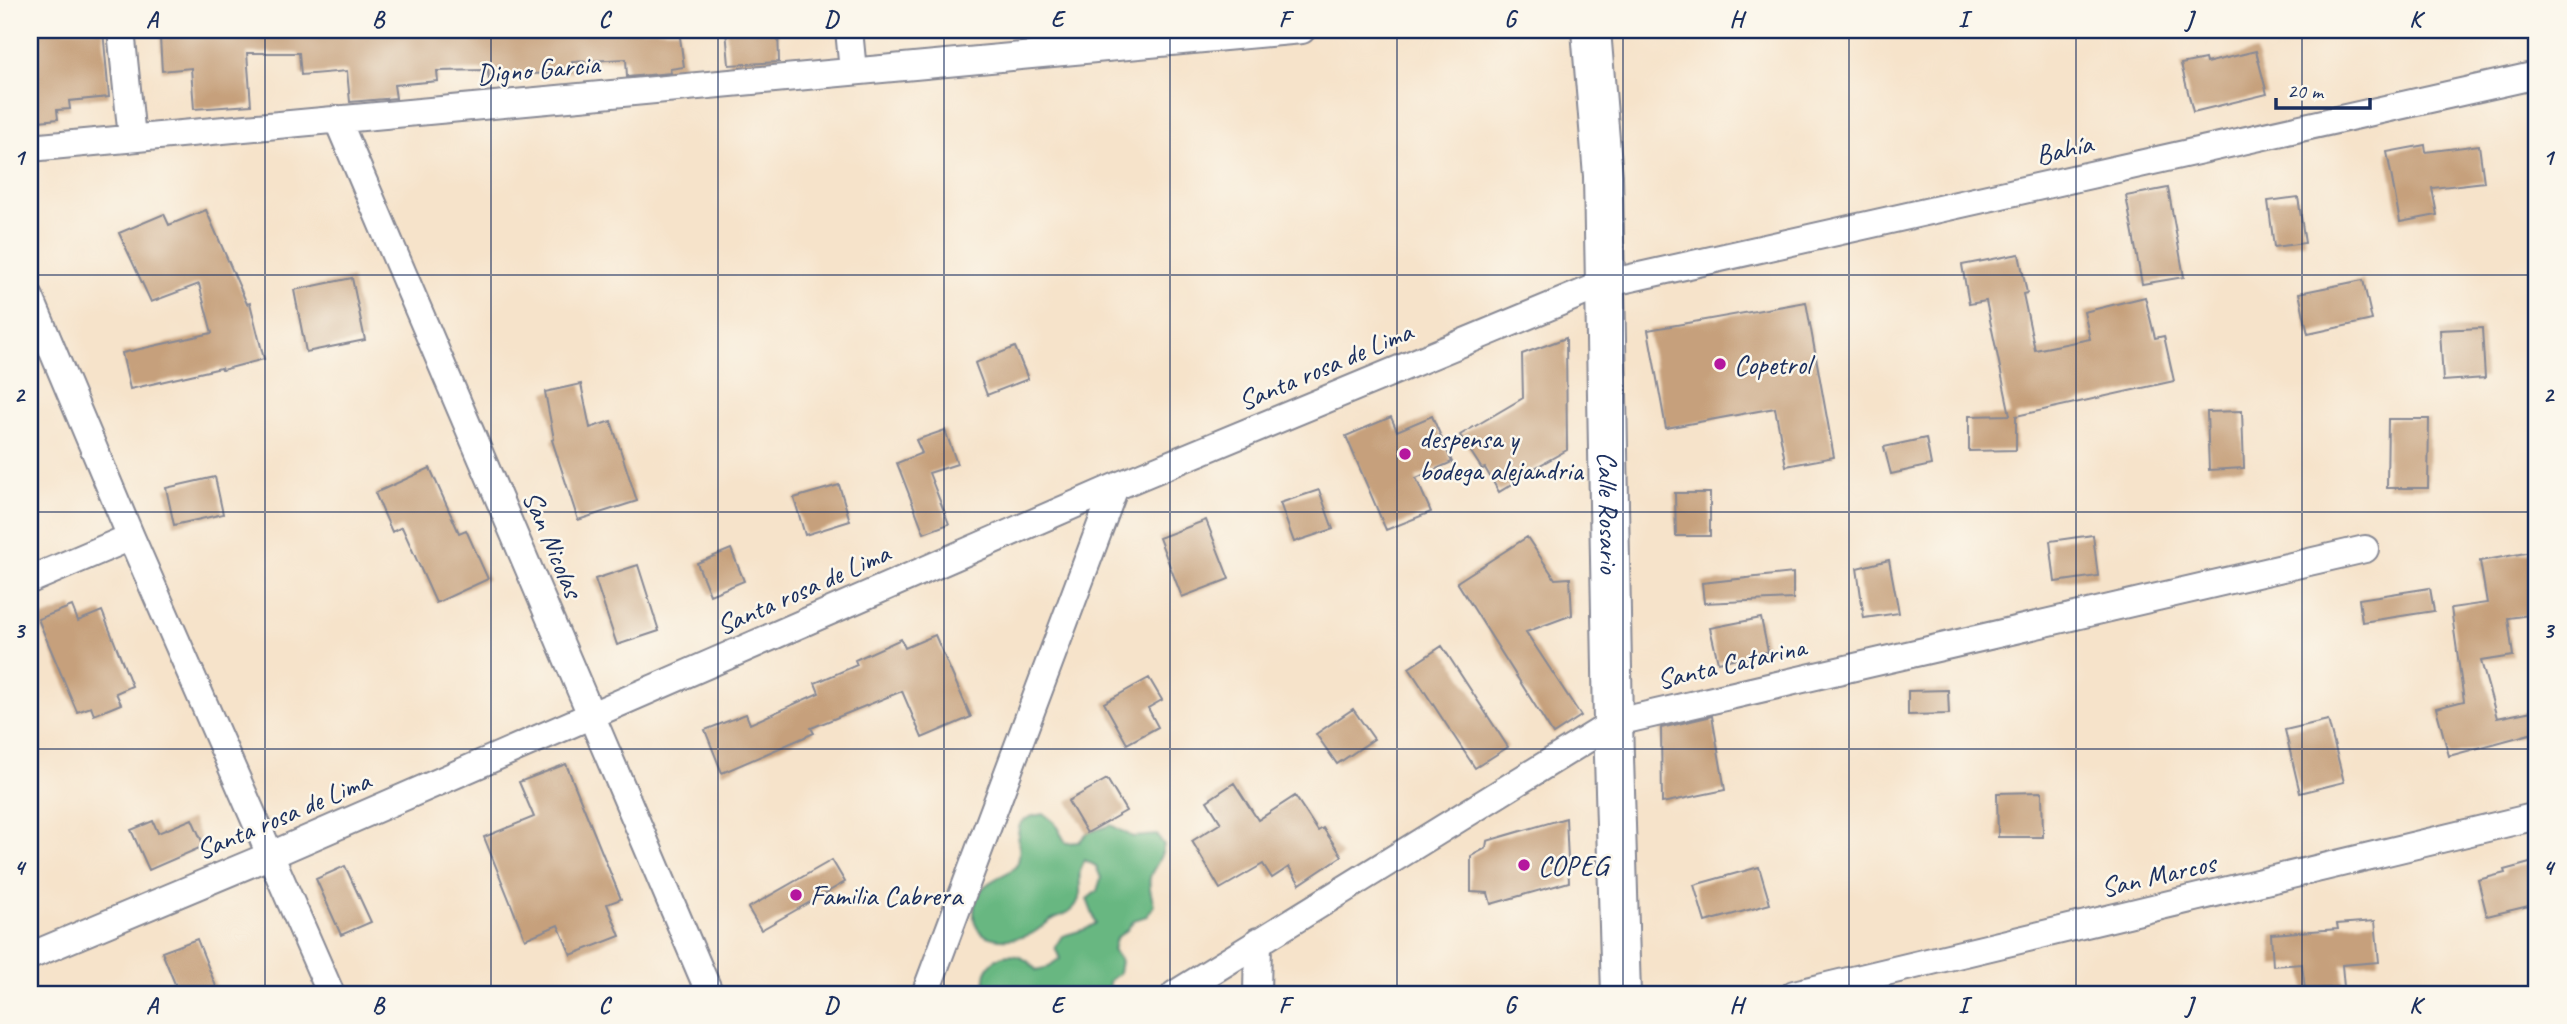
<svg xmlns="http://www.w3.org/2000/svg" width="2567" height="1024" viewBox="0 0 2567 1024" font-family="Caveat,sans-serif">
	<rect width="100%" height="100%" fill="#fbf7ec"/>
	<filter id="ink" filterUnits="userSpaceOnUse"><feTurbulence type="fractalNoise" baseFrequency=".0143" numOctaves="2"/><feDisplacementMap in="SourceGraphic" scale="14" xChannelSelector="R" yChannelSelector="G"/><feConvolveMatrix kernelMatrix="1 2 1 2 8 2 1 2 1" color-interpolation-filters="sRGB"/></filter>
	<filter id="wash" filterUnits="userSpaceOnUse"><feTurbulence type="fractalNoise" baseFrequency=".00686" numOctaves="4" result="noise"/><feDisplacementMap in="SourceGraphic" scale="28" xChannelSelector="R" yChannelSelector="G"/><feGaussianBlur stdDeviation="1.57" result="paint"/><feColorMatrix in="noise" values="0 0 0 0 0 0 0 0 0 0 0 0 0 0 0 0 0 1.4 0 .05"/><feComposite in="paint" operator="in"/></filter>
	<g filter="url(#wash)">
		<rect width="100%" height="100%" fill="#f6e3ca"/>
		<path fill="#68b781" stroke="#427370" stroke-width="2" d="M 1044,814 L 1054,822 L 1066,843 L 1079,842 L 1087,833 L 1111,825 L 1133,837 L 1157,835 L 1164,845 C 1157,877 1142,866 1154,905 L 1147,916 L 1134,920 L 1127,930 L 1116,938 L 1113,950 L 1121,961 L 1119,973 L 1109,981 L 1110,994 L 984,994 C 985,988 984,978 986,972 C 997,948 1024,952 1036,970 L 1049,967 L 1060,959 L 1055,947 L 1062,936 L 1086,929 L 1096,923 L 1087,899 L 1097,891 L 1101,878 L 1096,866 L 1085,860 C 1073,876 1086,890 1076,905 C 1071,913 1061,915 1053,919 C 1045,923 1039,930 1031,934 C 1012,942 975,944 974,916 C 973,874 1012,880 1018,862 C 1025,840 1003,819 1044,814 Z"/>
		<g id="blocks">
			<path fill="#c6a07b" d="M 30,30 L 103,30 L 109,97 L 69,101 L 70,109 L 57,110 L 58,119 L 30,122 Z
				M 180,30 L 679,30 L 684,67 L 670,69 L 671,73 L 627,77 L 626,59 L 572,62 L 572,72 L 531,74 L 531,77 L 489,80 L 488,70 L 437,71 L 438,81 L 394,85 L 396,98 L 350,102 L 347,71 L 301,75 L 299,53 L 247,53 L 251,105 L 194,109 L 191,68 L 162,71 L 160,38 L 180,37 Z
				M 726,30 L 778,30 L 779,62 L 729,65 Z
				M 2256,51 L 2267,94 L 2193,112 L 2181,64 L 2205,59 L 2206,63 Z
				M 2425,145 L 2426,152 L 2479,145 L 2484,182 L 2432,188 L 2437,215 L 2400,222 L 2387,152 Z
				M 2168,188 L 2184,277 L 2142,284 L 2126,196 Z
				M 2298,197 L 2305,243 L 2274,247 L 2268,201 Z
				M 206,210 L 247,304 L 250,303 L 264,359 L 222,370 L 221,368 L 130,389 L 122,353 L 212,333 L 199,284 L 151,302 L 119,233 L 164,214 L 169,225 Z
				M 2019,254 L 2027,293 L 2023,294 L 2035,350 L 2090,339 L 2084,312 L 2145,297 L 2155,338 L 2164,336 L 2174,381 L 2016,416 L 2016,450 L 1969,451 L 1969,416 L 2010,415 L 1986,301 L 1969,304 L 1962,265 Z
				M 352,278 L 365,340 L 306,352 L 294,290 Z
				M 2363,280 L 2372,320 L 2308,334 L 2299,293 Z
				M 1806,302 L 1834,457 L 1786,466 L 1775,408 L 1666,428 L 1648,330 Z
				M 2482,328 L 2485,378 L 2443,381 L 2440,330 Z
				M 1566,338 L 1567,450 L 1526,473 L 1527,475 L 1499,492 L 1485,468 L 1482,469 L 1460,435 L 1523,398 L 1522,354 Z
				M 1015,347 L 1028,379 L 987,395 L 975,363 Z
				M 581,384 L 590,428 L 611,421 L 637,501 L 578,520 L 552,440 L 554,439 L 545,392 Z
				M 2242,411 L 2244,468 L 2209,470 L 2207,412 Z
				M 1432,416 L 1452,462 L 1416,478 L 1431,512 L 1386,530 L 1346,436 L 1391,417 L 1397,431 Z
				M 2388,419 L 2429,419 L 2428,488 L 2387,488 Z
				M 945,430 L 957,464 L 929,473 L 949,524 L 924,533 L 897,463 L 922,453 L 916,440 Z
				M 1926,438 L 1931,465 L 1891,474 L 1884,447 Z
				M 430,468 L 459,533 L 466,530 L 488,579 L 436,603 L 402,527 L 392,532 L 375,493 Z
				M 215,477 L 223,514 L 174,525 L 166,488 Z
				M 839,485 L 850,521 L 805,535 L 794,498 Z
				M 1319,490 L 1333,529 L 1294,542 L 1280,503 Z
				M 1675,493 L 1710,493 L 1710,536 L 1676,536 Z
				M 1206,520 L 1229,579 L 1182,597 L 1159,538 Z
				M 2093,535 L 2098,576 L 2055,582 L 2050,541 Z
				M 1527,537 L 1555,579 L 1570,578 L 1572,615 L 1526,632 L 1581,716 L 1553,734 L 1457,582 Z
				M 731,549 L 744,581 L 710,595 L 697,563 Z
				M 2537,551 L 2537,614 L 2508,618 L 2513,656 L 2481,661 L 2497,718 L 2537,710 L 2537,732 L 2449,756 L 2436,708 L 2464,701 L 2451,608 L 2487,603 L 2480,561 Z
				M 1889,560 L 1899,613 L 1864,618 L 1857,568 Z
				M 638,565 L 659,631 L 617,645 L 595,579 Z
				M 1793,573 L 1793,599 L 1704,603 L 1702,583 Z
				M 2430,588 L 2434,611 L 2362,622 L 2359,599 Z
				M 72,606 L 78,621 L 102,611 L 132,686 L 116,693 L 121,704 L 94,715 L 91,707 L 77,712 L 38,619 Z
				M 1761,618 L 1768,652 L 1718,662 L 1710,628 Z
				M 935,635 L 971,717 L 922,738 L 902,691 L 811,728 L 814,733 L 722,773 L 705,730 L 746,714 L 750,724 L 819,693 L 815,683 L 857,665 L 855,660 L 901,639 L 905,648 Z
				M 1442,646 L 1508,747 L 1475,768 L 1409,668 Z
				M 1149,678 L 1162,700 L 1148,708 L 1158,727 L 1127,744 L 1104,703 Z
				M 1948,690 L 1949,714 L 1908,715 L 1908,691 Z
				M 1353,709 L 1374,739 L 1337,764 L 1316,734 Z
				M 1712,716 L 1725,790 L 1662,803 L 1661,728 Z
				M 2328,720 L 2344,782 L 2300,793 L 2285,730 Z
				M 566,764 L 621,899 L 607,904 L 620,936 L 571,955 L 558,925 L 525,939 L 484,837 L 534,817 L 519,782 Z
				M 1107,779 L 1126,811 L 1087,833 L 1068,801 Z
				M 1234,783 L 1258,820 L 1295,796 L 1318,831 L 1323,828 L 1342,856 L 1300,884 L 1289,867 L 1272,878 L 1263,864 L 1220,889 L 1192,841 L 1221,823 L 1207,801 Z
				M 2042,792 L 2043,837 L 1998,837 L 1997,793 Z
				M 1566,818 L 1569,882 L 1491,904 L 1488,893 L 1471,892 L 1471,856 L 1486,848 L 1487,841 Z
				M 192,819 L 204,846 L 149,870 L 131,830 L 153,821 L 158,833 Z
				M 832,860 L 845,882 L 761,930 L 748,908 Z
				M 2537,861 L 2537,904 L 2487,916 L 2478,880 L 2505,873 L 2504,870 Z
				M 345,866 L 371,922 L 341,935 L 316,879 Z
				M 1759,867 L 1770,904 L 1705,922 L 1694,885 Z
				M 2375,921 L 2379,962 L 2342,965 L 2344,987 L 2305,990 L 2302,964 L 2273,966 L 2271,934 L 2338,929 L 2337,924 Z
				M 197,939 L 219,994 L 179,994 L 162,952 Z"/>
		</g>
	</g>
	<g filter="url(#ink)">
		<use href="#blocks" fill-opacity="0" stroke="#888994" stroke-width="2"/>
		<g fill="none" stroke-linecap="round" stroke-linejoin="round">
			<defs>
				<path id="minor" d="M 121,30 L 132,138
					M 849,30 L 853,71
					M 337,119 L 710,994
					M 30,148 L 1302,30
					M 30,297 L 131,537 L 331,994
					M 30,580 L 131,537
					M 30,956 L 271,855 L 1115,487 L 1604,284 L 2537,75
					M 925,994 L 1115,487
					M 1175,994 L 1613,723 L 2365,549
					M 1257,994 L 1258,941
					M 1794,994 L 2537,816"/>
				<g id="primary">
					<path id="s1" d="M 1591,30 L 1603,176 L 1613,723 L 1621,994"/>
				</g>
			</defs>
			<use href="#minor" stroke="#888994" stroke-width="30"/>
			<use href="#primary" stroke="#888994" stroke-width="42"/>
			<use href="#minor" stroke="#fff" stroke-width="26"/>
			<use href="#primary" stroke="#fff" stroke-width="38"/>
		</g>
	</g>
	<path fill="none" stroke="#1b2f5e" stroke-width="2" stroke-opacity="0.55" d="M 265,30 L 265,994M 491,30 L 491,994M 718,30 L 718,994M 944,30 L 944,994M 1170,30 L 1170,994M 1397,30 L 1397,994M 1623,30 L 1623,994M 1849,30 L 1849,994M 2076,30 L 2076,994M 2302,30 L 2302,994M 30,275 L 2537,275M 30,512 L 2537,512M 30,749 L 2537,749"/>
	<g fill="#b5179e" stroke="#fbf7ec" stroke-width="2.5">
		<circle cx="1720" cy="364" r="7"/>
		<circle cx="1405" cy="454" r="7"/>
		<circle cx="1524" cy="865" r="7"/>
		<circle cx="796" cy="895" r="7"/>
	</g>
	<g text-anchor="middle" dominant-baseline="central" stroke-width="5" stroke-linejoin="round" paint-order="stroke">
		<g font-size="28" fill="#1b2f5e" stroke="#fbf7ec">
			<text transform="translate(538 69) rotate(-5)">Digno Garcia</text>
			<text transform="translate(2064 149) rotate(-13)">Bahía</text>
			<text transform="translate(1325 366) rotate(-23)">Santa rosa de Lima</text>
			<text stroke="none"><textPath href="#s1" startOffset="483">Calle Rosario</textPath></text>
			<text transform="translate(553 544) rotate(67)">San Nicolas</text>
			<text transform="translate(803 589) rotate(-24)">Santa rosa de Lima</text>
			<text transform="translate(1731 663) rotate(-13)">Santa Catarina</text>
			<text transform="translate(283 815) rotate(-23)">Santa rosa de Lima</text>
			<text transform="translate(2158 875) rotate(-13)">San Marcos</text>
		</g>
		<g font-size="28" fill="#1b2f5e" stroke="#fbf7ec" text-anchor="start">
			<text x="1734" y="364">Copetrol</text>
			<text x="1419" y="438">despensa y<tspan x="1419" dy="32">bodega alejandria</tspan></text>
			<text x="1538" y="865">COPEG</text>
			<text x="810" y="895">Familia Cabrera</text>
		</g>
	</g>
	<rect width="2567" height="1024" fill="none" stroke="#fbf7ec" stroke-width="77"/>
	<path d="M2276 98v10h94v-10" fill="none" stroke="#1b2f5e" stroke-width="3.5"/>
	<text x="2287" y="98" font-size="21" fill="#1b2f5e" stroke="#fbf7ec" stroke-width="5" paint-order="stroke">20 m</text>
	<rect x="38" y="38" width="2490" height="948" fill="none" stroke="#1b2f5e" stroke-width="2.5"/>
	<g font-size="23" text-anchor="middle" font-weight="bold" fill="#1b2f5e">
		<text x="152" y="27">A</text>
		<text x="378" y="27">B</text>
		<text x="604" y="27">C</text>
		<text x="831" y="27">D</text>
		<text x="1057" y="27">E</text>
		<text x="1284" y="27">F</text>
		<text x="1510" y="27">G</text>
		<text x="1736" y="27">H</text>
		<text x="1963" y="27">I</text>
		<text x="2189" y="27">J</text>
		<text x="2415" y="27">K</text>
		<text x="19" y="165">1</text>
		<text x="2548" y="165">1</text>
		<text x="19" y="402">2</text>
		<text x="2548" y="402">2</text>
		<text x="19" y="638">3</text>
		<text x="2548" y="638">3</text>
		<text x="19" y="875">4</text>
		<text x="2548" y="875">4</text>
		<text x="152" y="1013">A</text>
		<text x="378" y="1013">B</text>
		<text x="604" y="1013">C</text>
		<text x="831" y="1013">D</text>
		<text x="1057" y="1013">E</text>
		<text x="1284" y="1013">F</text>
		<text x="1510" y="1013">G</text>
		<text x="1736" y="1013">H</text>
		<text x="1963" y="1013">I</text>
		<text x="2189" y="1013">J</text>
		<text x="2415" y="1013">K</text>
	</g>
</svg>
